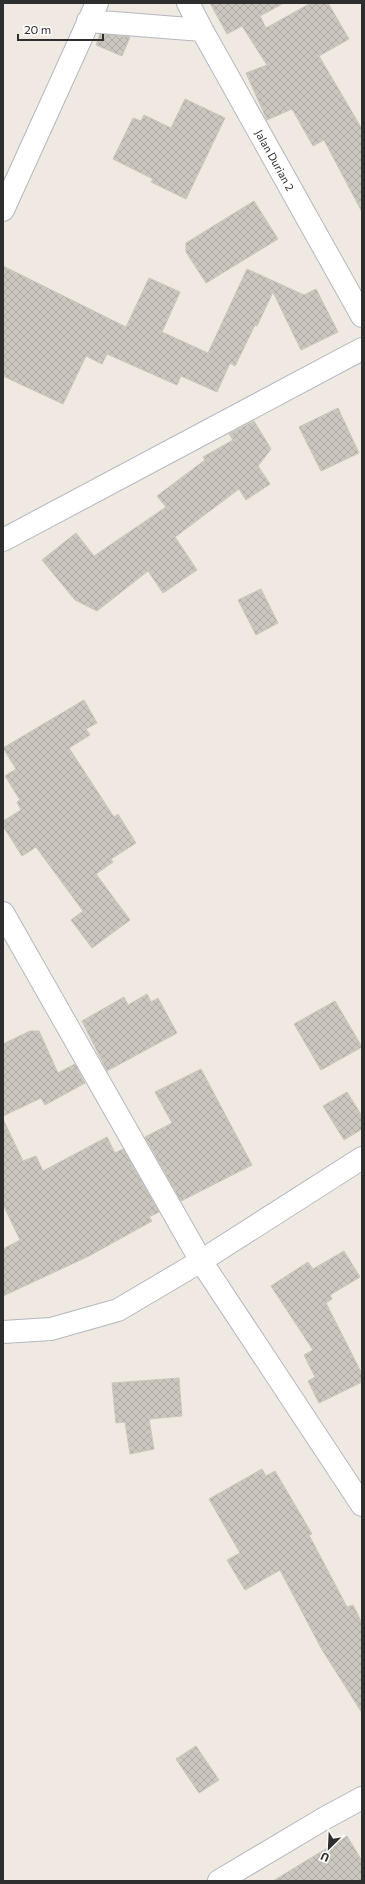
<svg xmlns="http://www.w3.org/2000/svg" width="365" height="1884" viewBox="0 0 365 1884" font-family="Commissioner,sans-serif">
	<defs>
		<pattern id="building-cross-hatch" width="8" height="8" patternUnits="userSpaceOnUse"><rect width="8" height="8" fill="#cbc7bf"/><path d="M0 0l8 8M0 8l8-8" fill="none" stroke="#afaba4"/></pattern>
	</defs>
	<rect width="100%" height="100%" fill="#efe9e1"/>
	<path fill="url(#building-cross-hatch)" stroke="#cbc5ba" d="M 210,3 L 284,3 L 260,16 L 266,28 L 311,3 L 328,3 L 349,39 L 319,56 L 362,129 L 362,212 L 324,140 L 313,146 L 292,109 L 267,120 L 246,73 L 267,65 L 242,26 L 227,34 Z
		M 100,34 L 130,37 L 122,56 L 96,45 Z
		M 185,99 L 225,118 L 186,199 L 151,182 L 153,179 L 113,159 L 133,118 L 141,121 L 144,115 L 171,128 Z
		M 254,201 L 278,239 L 206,283 L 186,252 L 186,243 Z
		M 3,266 L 126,327 L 149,278 L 180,292 L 162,332 L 208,353 L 247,269 L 304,295 L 316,289 L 338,332 L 301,350 L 273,292 L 257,326 L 255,325 L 235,366 L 230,363 L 217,392 L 181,376 L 177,385 L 107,354 L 102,364 L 86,356 L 63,404 L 3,376 Z
		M 338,408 L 359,453 L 321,471 L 299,427 Z
		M 254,421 L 271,449 L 258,466 L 270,484 L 246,500 L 239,489 L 175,537 L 197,570 L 163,593 L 148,571 L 97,611 L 75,600 L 42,560 L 76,533 L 94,556 L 166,507 L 157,496 L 205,460 L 203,457 L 233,440 L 229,434 Z
		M 261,589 L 278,623 L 256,635 L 238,600 Z
		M 84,700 L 97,723 L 86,729 L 90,735 L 69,748 L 114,817 L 118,814 L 136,843 L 111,859 L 113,862 L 96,874 L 130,920 L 92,948 L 71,920 L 83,911 L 36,847 L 22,856 L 3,826 L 3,821 L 21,810 L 17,802 L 20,800 L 5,776 L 16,769 L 3,748 Z
		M 147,994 L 151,1002 L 158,998 L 177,1033 L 107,1071 L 82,1021 L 124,997 L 128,1005 Z
		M 335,1001 L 362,1047 L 321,1070 L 294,1024 Z
		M 30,1031 L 39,1031 L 58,1073 L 75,1064 L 85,1083 L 45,1105 L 41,1098 L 3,1116 L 3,1044 Z
		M 201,1069 L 252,1165 L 181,1201 L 145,1137 L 172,1123 L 155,1092 Z
		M 347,1092 L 362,1116 L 362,1129 L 344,1140 L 323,1106 Z
		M 3,1119 L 23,1161 L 36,1156 L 43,1171 L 107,1137 L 115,1153 L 123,1149 L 159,1212 L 149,1217 L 152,1221 L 89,1256 L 3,1296 L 3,1249 L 20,1240 L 3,1204 Z
		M 344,1251 L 360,1277 L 330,1295 L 332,1299 L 326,1303 L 362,1374 L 362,1382 L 319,1403 L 308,1381 L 315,1377 L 304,1355 L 313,1350 L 271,1286 L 308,1262 L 313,1269 Z
		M 179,1378 L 182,1416 L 149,1419 L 154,1449 L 130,1454 L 125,1422 L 116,1423 L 112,1383 Z
		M 262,1469 L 266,1476 L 275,1471 L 312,1534 L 309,1535 L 347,1607 L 353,1605 L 362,1623 L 362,1713 L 321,1648 L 280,1570 L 245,1590 L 227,1560 L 240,1553 L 209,1499 Z
		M 196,1746 L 219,1780 L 199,1793 L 176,1759 Z
		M 347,1836 L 362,1861 L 362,1881 L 273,1881 Z"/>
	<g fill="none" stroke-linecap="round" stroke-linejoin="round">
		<defs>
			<path id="minor" d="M 188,3 L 202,30 L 362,316
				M 88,21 L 202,30
				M 3,210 L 97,3
				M 3,540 L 362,349
				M 3,913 L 201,1261 L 362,1505
				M 3,1332 L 51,1329 L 118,1310 L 201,1261 L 362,1158
				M 219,1881 L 325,1818 L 362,1798"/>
		</defs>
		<use href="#minor" stroke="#b4b7c1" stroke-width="24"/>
		<use href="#minor" stroke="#fff" stroke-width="22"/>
	</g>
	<g text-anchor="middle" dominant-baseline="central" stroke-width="3" stroke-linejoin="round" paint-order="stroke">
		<g font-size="11" fill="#2e2e2e" stroke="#fff">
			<text transform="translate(275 160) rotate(61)">Jalan Durian 2</text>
		</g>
	</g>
	<rect width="365" height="1884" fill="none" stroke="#2e2e2e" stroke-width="8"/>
	<g transform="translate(329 1848) rotate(204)" stroke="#ffffff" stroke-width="3" paint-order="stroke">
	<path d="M0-3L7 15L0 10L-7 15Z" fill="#2e2e2e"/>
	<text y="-6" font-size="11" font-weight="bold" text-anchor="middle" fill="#2e2e2e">U</text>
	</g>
	<path d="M18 34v6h85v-6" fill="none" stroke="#2e2e2e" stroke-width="2"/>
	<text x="24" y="34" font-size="12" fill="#2e2e2e" stroke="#ffffff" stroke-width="3" paint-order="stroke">20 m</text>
</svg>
